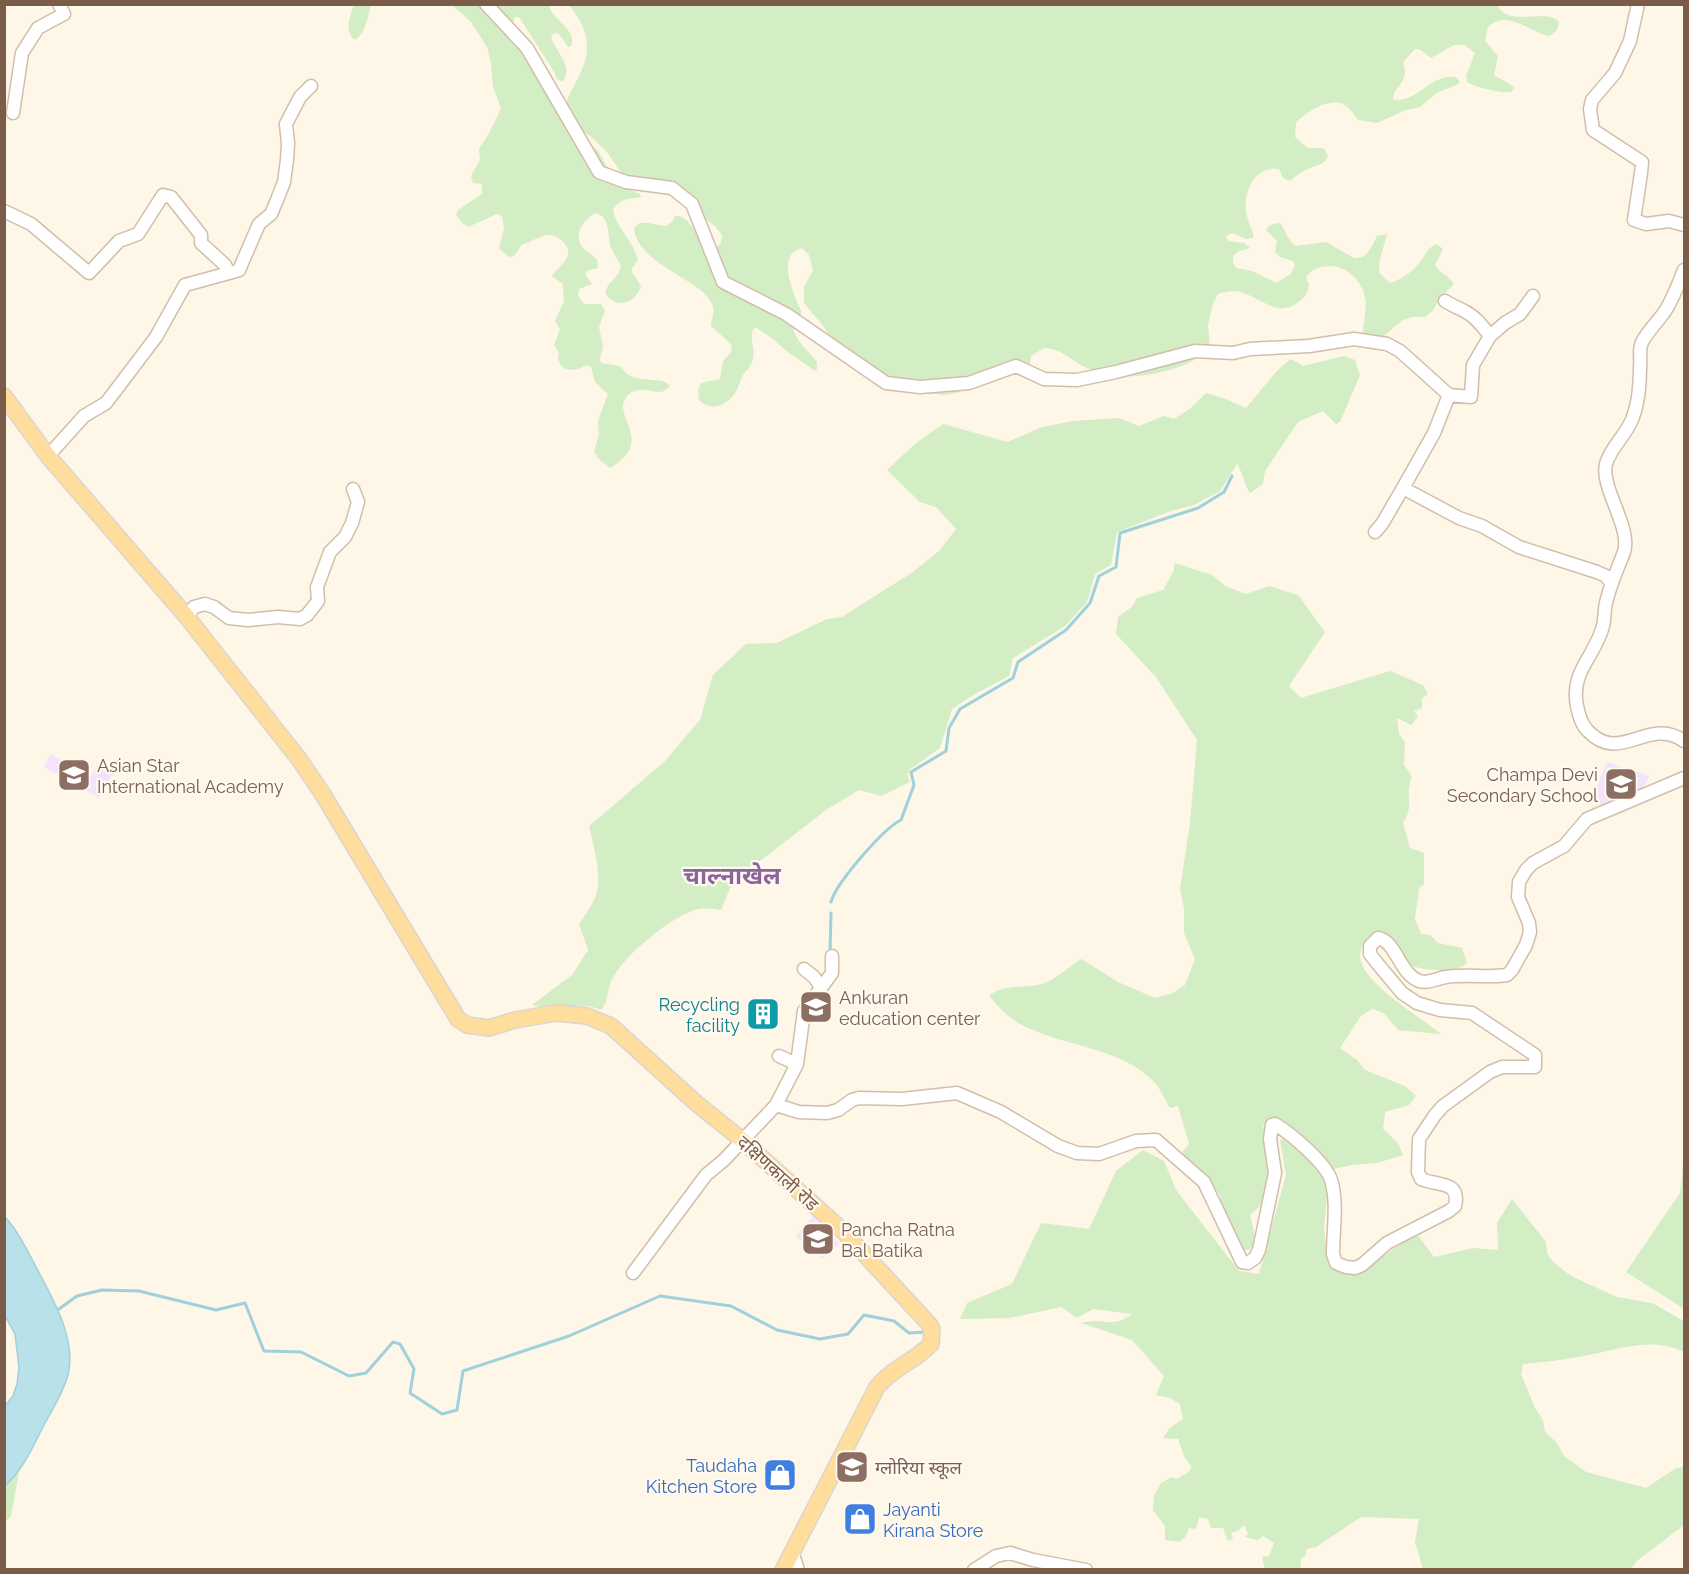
<svg xmlns="http://www.w3.org/2000/svg" width="1689" height="1574" viewBox="0 0 1689 1574" font-family="Raleway,'Noto Sans Devanagari',sans-serif">
	<rect width="100%" height="100%" fill="#fef6e7"/>
	<path fill="#f3e3fb" d="M 51,754 L 91,776 L 97,766 L 112,774 L 99,798 L 44,767 Z
		M 1607,762 L 1650,776 L 1639,793 L 1603,808 L 1594,794 Z
		M 813,1216 L 839,1243 L 823,1259 L 796,1236 Z"/>
	<path fill="#d3edc4" d="M 1497,4 C 1507,29 1548,7 1559,22 L 1557,30 L 1550,36 C 1532,34 1508,8 1488,27 L 1485,41 L 1498,56 L 1494,75 L 1513,86 L 1514,88 L 1511,92 C 1503,94 1474,87 1467,82 L 1466,76 L 1475,53 L 1465,45 L 1454,45 L 1431,58 L 1419,49 L 1415,49 L 1403,62 C 1404,66 1405,69 1405,72 C 1405,83 1393,89 1393,99 C 1415,106 1434,70 1457,78 L 1460,82 L 1457,85 L 1438,92 L 1420,107 L 1403,111 L 1384,120 L 1377,123 L 1358,120 C 1355,116 1350,108 1345,105 C 1331,96 1306,112 1296,123 L 1295,137 L 1308,148 L 1323,148 L 1328,155 C 1325,166 1317,164 1308,169 C 1301,171 1295,177 1290,181 L 1283,178 L 1279,169 C 1270,167 1264,170 1257,176 C 1246,186 1243,206 1248,220 C 1250,227 1254,231 1253,238 L 1246,239 L 1232,233 L 1226,236 L 1228,241 L 1244,243 L 1250,248 L 1239,251 L 1233,256 L 1233,263 L 1236,268 L 1252,271 L 1276,283 L 1291,274 L 1295,265 L 1293,261 L 1280,257 L 1275,252 L 1277,241 L 1266,230 C 1268,225 1274,223 1280,223 C 1285,230 1289,242 1296,246 L 1326,242 L 1354,258 C 1368,259 1371,247 1377,236 L 1387,234 L 1380,259 L 1379,273 L 1390,283 C 1403,279 1413,271 1421,261 C 1426,254 1428,247 1437,244 L 1443,249 L 1435,265 C 1440,273 1449,276 1454,284 L 1441,297 L 1433,310 L 1425,317 L 1412,317 L 1403,320 L 1373,345 L 1366,348 L 1362,346 C 1362,332 1365,318 1366,304 C 1366,285 1349,266 1330,266 C 1320,266 1311,269 1306,278 L 1309,284 C 1308,293 1305,298 1297,303 C 1278,317 1264,300 1246,294 C 1236,290 1227,291 1218,294 L 1213,303 L 1208,325 L 1210,347 L 1208,349 C 1202,354 1195,360 1189,363 C 1159,376 1116,383 1085,367 C 1071,360 1062,349 1044,348 L 1031,356 L 1030,366 L 1025,372 L 1008,374 L 956,393 L 944,395 L 901,390 L 831,339 L 824,327 L 804,303 L 804,287 L 813,270 L 809,255 L 802,248 C 775,254 794,295 801,311 L 801,314 L 793,320 C 790,337 808,350 817,362 L 817,369 L 815,371 L 785,350 L 772,338 L 755,327 C 747,337 756,347 753,359 C 752,365 747,369 743,375 C 740,380 739,387 735,393 C 726,406 711,412 699,400 L 698,391 L 701,383 L 720,379 L 723,361 L 731,352 L 732,345 L 711,326 C 711,319 715,313 713,307 C 707,280 639,267 634,229 C 640,217 655,226 666,226 L 673,221 L 675,216 C 696,216 694,247 717,247 L 721,243 L 722,235 L 716,227 L 679,199 L 636,185 L 624,177 L 607,152 L 595,140 L 579,128 L 566,104 C 568,95 574,87 578,78 C 593,49 589,30 569,5 Z
		M 354,5 L 371,5 C 368,16 365,36 354,40 C 344,28 350,17 354,5 Z
		M 452,5 L 549,5 C 551,20 578,29 571,46 L 568,47 L 559,34 L 554,33 L 551,37 C 555,51 575,67 562,82 L 556,78 L 555,73 L 519,17 L 515,17 L 513,22 L 522,36 L 569,131 L 582,139 L 598,151 L 616,182 L 624,188 L 640,194 L 641,197 C 631,199 619,198 613,210 C 616,228 634,241 638,260 L 631,270 L 641,286 C 636,303 616,310 605,293 C 607,282 619,278 621,266 C 618,260 614,254 611,248 C 607,236 611,217 596,213 C 584,219 573,233 582,247 C 586,252 593,255 597,260 L 598,268 L 588,270 L 585,274 L 592,284 L 579,289 L 578,296 L 584,304 L 601,304 L 605,311 L 599,327 L 603,347 L 600,358 L 601,363 L 620,366 L 627,374 L 635,378 L 663,381 L 670,385 C 660,402 643,381 628,395 C 608,415 658,440 610,468 L 600,460 L 594,452 L 599,434 L 598,421 L 608,394 L 595,382 L 591,367 L 586,365 C 579,370 568,372 561,366 L 558,359 L 559,353 L 554,345 L 560,329 L 555,321 L 564,301 L 563,284 L 552,276 C 559,266 578,254 562,241 C 549,230 544,236 531,241 C 530,242 523,244 522,245 C 516,250 519,255 509,257 L 499,249 L 504,228 L 502,216 L 497,214 L 468,227 L 462,223 L 456,215 L 458,210 L 482,194 L 482,184 L 473,183 L 471,176 L 480,160 L 479,149 L 488,135 L 501,109 L 493,86 L 491,63 L 487,47 L 471,22 Z
		M 1344,356 L 1355,360 L 1360,375 L 1340,422 L 1336,424 L 1323,411 L 1298,422 L 1265,471 L 1263,484 L 1250,493 C 1244,484 1243,473 1237,464 L 1220,491 L 1194,505 L 1171,511 L 1117,532 L 1111,565 L 1095,574 L 1087,602 L 1065,626 L 1013,658 L 1009,676 L 975,694 L 952,709 L 940,748 L 909,770 L 908,777 L 910,782 L 881,796 L 859,790 L 826,810 L 755,865 L 730,888 L 721,910 C 714,909 705,907 698,909 C 671,916 620,958 610,984 C 607,994 608,1001 601,1010 L 589,1006 L 549,1009 L 532,1005 L 572,975 L 588,950 L 579,924 C 584,916 590,909 594,900 C 604,879 594,848 589,826 L 664,762 L 700,720 L 713,675 L 746,644 L 777,643 L 827,619 L 842,617 L 913,572 L 940,550 L 956,529 L 936,507 L 920,502 L 887,470 L 915,444 L 943,424 L 1008,442 L 1042,427 L 1073,421 L 1119,418 L 1139,426 L 1164,416 L 1174,419 L 1192,407 L 1206,393 L 1223,398 L 1246,408 C 1261,391 1273,372 1291,359 L 1303,366 Z
		M 1175,563 L 1212,575 L 1225,586 L 1246,594 L 1269,586 L 1298,595 L 1325,632 L 1289,686 L 1301,698 L 1390,671 L 1423,685 L 1428,694 L 1422,698 L 1422,708 L 1414,711 L 1418,717 L 1411,725 L 1397,718 L 1399,734 L 1405,742 L 1404,765 L 1412,777 C 1404,796 1415,805 1403,823 L 1410,848 L 1424,853 L 1424,884 L 1419,888 L 1415,919 L 1421,934 L 1430,935 L 1438,943 L 1462,948 L 1467,963 C 1457,975 1417,970 1404,963 C 1394,958 1386,949 1377,943 L 1371,941 L 1362,946 C 1361,949 1360,952 1360,956 C 1361,983 1421,1017 1441,1034 L 1398,1030 L 1384,1013 L 1372,1009 L 1361,1016 L 1340,1048 L 1357,1060 L 1365,1070 L 1405,1086 L 1416,1096 L 1409,1105 L 1385,1112 L 1383,1129 L 1398,1143 L 1403,1155 L 1377,1163 L 1352,1165 L 1329,1170 L 1277,1122 L 1269,1119 L 1263,1126 C 1272,1152 1276,1197 1250,1215 L 1255,1236 L 1255,1245 L 1248,1250 L 1241,1250 L 1217,1202 L 1221,1196 L 1182,1152 L 1189,1144 L 1178,1106 L 1170,1108 C 1165,1100 1161,1090 1156,1084 C 1122,1046 1062,1047 1020,1024 C 1009,1018 997,1005 989,996 C 1004,983 1024,989 1042,984 C 1055,981 1069,966 1081,959 L 1118,982 L 1155,998 L 1173,993 L 1185,985 L 1195,959 L 1184,933 L 1184,908 L 1180,889 L 1190,823 L 1197,740 L 1156,677 L 1116,634 L 1118,617 L 1133,606 L 1137,598 L 1163,590 L 1173,572 Z
		M 1285,1137 L 1313,1162 L 1328,1183 L 1324,1229 L 1328,1258 L 1332,1265 L 1352,1271 L 1377,1260 L 1417,1234 L 1434,1257 L 1473,1248 L 1498,1250 L 1497,1223 L 1512,1199 L 1546,1242 L 1547,1253 L 1553,1262 L 1571,1276 L 1617,1297 L 1652,1303 L 1684,1321 L 1684,1352 C 1652,1336 1617,1350 1584,1356 C 1564,1360 1543,1362 1523,1364 L 1521,1374 L 1535,1408 L 1543,1420 L 1545,1432 L 1557,1443 L 1564,1456 L 1586,1472 L 1646,1488 L 1676,1468 L 1684,1467 L 1684,1525 L 1638,1560 L 1630,1570 L 1423,1569 L 1415,1542 L 1419,1519 L 1361,1517 L 1316,1547 L 1306,1549 L 1306,1555 L 1301,1559 L 1301,1567 L 1295,1569 L 1265,1569 L 1262,1557 L 1269,1556 L 1274,1543 L 1263,1536 L 1258,1540 L 1245,1537 L 1248,1534 L 1244,1525 L 1238,1531 L 1231,1533 L 1233,1538 L 1228,1541 L 1223,1528 L 1211,1528 L 1208,1519 L 1199,1517 L 1196,1529 L 1189,1528 L 1186,1536 L 1179,1542 L 1165,1540 L 1165,1526 L 1153,1510 L 1154,1495 L 1161,1483 L 1172,1477 L 1177,1479 L 1190,1471 L 1191,1466 L 1184,1456 L 1178,1439 L 1163,1438 L 1170,1428 L 1183,1419 L 1180,1404 L 1170,1398 L 1156,1395 L 1164,1376 L 1132,1340 L 1081,1323 C 1103,1317 1112,1329 1132,1314 L 1093,1309 L 1077,1318 L 1061,1307 L 1010,1318 L 960,1319 L 967,1303 L 1012,1284 L 1041,1223 L 1089,1229 L 1116,1171 L 1143,1150 L 1164,1161 L 1176,1190 L 1239,1271 L 1259,1274 L 1286,1175 L 1280,1140 Z
		M 1684,1156 L 1684,1309 L 1626,1272 L 1680,1193 Z
		M 19,1472 L 11,1516 L 5,1522 L 5,1486 Z"/>
	<path fill="#b9e1ea" stroke="#9fd1dc" stroke-width="1.5" d="M 5,1217 C 18,1231 27,1250 36,1267 C 52,1297 77,1339 68,1375 C 63,1393 53,1408 44,1425 C 32,1448 24,1468 5,1486 L 5,1406 L 13,1396 L 17,1384 L 19,1367 L 15,1334 L 5,1316 Z"/>
	<g fill="none" stroke-linecap="round" stroke-linejoin="round">
		<path stroke="#9fd1dc" stroke-width="3" d="M 831,902 C 836,883 883,829 901,820 L 914,785 L 911,772 L 946,751 L 949,728 L 960,709 L 1013,678 L 1018,662 L 1066,630 L 1090,603 L 1099,576 L 1116,567 L 1120,533 L 1198,508 L 1224,492 L 1232,476
			M 830,953 L 831,913
			M 59,1309 L 77,1296 L 102,1290 L 139,1291 L 216,1310 L 245,1303 L 264,1351 L 301,1352 L 349,1376 L 366,1373 L 393,1342 L 400,1344 L 414,1369 L 410,1393 L 442,1414 L 457,1410 L 463,1371 L 569,1336 L 660,1296 L 731,1306 L 777,1330 L 820,1339 L 848,1334 L 864,1315 L 894,1321 L 909,1333 L 927,1332"/>
		<defs>
			<path id="minor" d="M 486,4 L 527,48 L 599,172 L 626,182 L 672,188 L 692,204 L 723,282 L 786,314 L 886,383 L 920,387 L 969,383 L 1016,366 L 1044,379 L 1077,380 L 1116,372 L 1195,351 L 1233,353 L 1250,349 L 1309,346 L 1354,339 L 1387,344 L 1400,351 L 1449,395 L 1434,433 L 1403,488
				M 1638,4 L 1630,41 L 1615,73 L 1592,100 L 1590,109 L 1593,130 L 1642,162 L 1641,173 L 1634,220 L 1646,224 L 1669,221 L 1684,225
				M 13,113 L 22,53 L 38,28 L 64,14 L 59,4
				M 4,211 L 31,224 L 89,273 L 119,241 L 138,234 L 163,195 L 171,197 L 201,235 L 201,243 L 225,265 L 229,273 L 239,270 L 259,224 L 271,214 L 277,200 L 284,182 L 287,160 L 288,143 L 286,124 L 300,97 L 311,86
				M 1684,270 C 1679,283 1674,296 1667,308 C 1661,319 1644,334 1641,345 C 1639,352 1641,361 1640,368 C 1640,385 1639,401 1633,417 C 1627,435 1611,446 1606,464 C 1600,487 1632,528 1624,552 C 1618,568 1611,583 1607,599 C 1604,608 1605,618 1603,626 C 1595,657 1570,671 1577,706 C 1579,715 1581,724 1588,731 C 1620,765 1648,716 1684,741
				M 1445,301 C 1452,306 1458,307 1466,312 C 1476,317 1483,327 1490,336
				M 1449,395 L 1471,397 L 1473,365 L 1490,336 L 1505,323 L 1520,314 L 1533,296
				M 48,456 L 84,416 L 106,403 L 156,337 L 185,285 L 229,273
				M 1375,532 L 1382,524 L 1403,488 L 1459,518 L 1482,526 L 1519,547 L 1597,572 L 1606,576 L 1611,583
				M 187,617 L 194,607 L 205,604 L 214,607 L 229,618 L 248,620 L 278,617 L 300,619 L 307,615 L 318,601 L 317,587 L 330,552 L 345,537 L 352,523 L 358,502 L 353,489
				M 804,969 L 814,977 L 821,987
				M 779,1056 L 797,1064
				M 776,1105 L 797,1064 L 804,1011 L 832,973 L 832,956
				M 633,1273 L 706,1175 L 724,1160 L 776,1105 L 799,1112 L 827,1113 L 838,1110 L 852,1100 L 859,1098 L 902,1099 L 957,1093 L 1001,1112 L 1058,1146 L 1077,1153 L 1099,1154 L 1136,1141 L 1156,1140 L 1204,1182 L 1242,1262 L 1248,1263 L 1255,1258 L 1259,1250 L 1275,1173 L 1270,1139 L 1272,1125 L 1275,1124 C 1290,1133 1326,1163 1331,1180 C 1338,1202 1333,1231 1333,1254 L 1336,1263 L 1346,1267 L 1355,1268 L 1362,1265 L 1387,1243 L 1449,1211 L 1455,1206 C 1461,1180 1437,1186 1421,1179 L 1418,1172 L 1419,1139 L 1435,1115 L 1443,1106 L 1490,1072 L 1502,1067 L 1535,1067 L 1535,1055 L 1472,1013 L 1440,1010 L 1417,1003 L 1402,993 L 1377,963 L 1370,954 L 1370,946 L 1378,938 C 1396,941 1399,973 1419,981 C 1427,984 1438,978 1446,977 C 1467,974 1487,978 1507,975 L 1512,970 L 1526,945 L 1530,932 L 1529,923 L 1518,897 L 1519,882 L 1526,870 L 1533,863 L 1564,846 L 1587,819 L 1684,778
				M 792,1551 L 798,1570
				M 974,1570 L 996,1556 L 1010,1553 L 1033,1560 L 1086,1570"/>
			<path id="major" d="M 4,396 L 48,456 L 187,617 L 299,759 L 322,793 L 458,1019 L 467,1025 L 489,1028 L 515,1020 L 556,1013 L 587,1016 L 611,1026 L 696,1103 L 742,1140 L 843,1231 L 929,1324 L 932,1329 L 931,1344 C 914,1362 893,1367 877,1387 L 783,1570"/>
		</defs>
		<use href="#minor" stroke="#d1beab" stroke-width="15"/>
		<use href="#major" stroke="#dcd5d0" stroke-width="18"/>
		<use href="#minor" stroke="#fff" stroke-width="12"/>
		<use href="#major" stroke="#ffdd9d" stroke-width="15"/>
	</g>
	<defs>
		<symbol id="school-square" viewBox="-11 -11 22 22"><rect x="-9" y="-9" width="18" height="18" rx="4" fill="#8d6e63" stroke="#fff9ef"/><path d="M0-5L7-2L0 1L-7-2ZM-4 1L0 2.5L4 1V4Q0 6-4 4Z" fill="#fff"/></symbol>
		<symbol id="building-square" viewBox="-11 -11 22 22"><rect x="-9" y="-9" width="18" height="18" rx="4" fill="#0f9aa8" stroke="#fff9ef"/><path d="M-4-6H4V6H1V3H-1V6H-4ZM-2.5-4.3h1.7v1.8h-1.7ZM.8-4.3h1.7v1.8H.8ZM-2.5-1h1.7V.8h-1.7ZM.8-1h1.7V.8H.8Z" fill="#fff"/></symbol>
		<symbol id="shop-square" viewBox="-11 -11 22 22"><rect x="-9" y="-9" width="18" height="18" rx="4" fill="#3f7fe0" stroke="#fff9ef"/><path d="M-5-2.5h2.3a2.7 3.5 0 0 1 5.4 0H5L5.5 6h-11ZM-1.5-2.5h3a1.5 2.3 0 0 0-3 0Z" fill="#fff"/></symbol>
	</defs>
	<g fill-rule="evenodd">
		<use href="#school-square" x="55" y="756" width="38" height="38"/>
		<use href="#school-square" x="1602" y="765" width="38" height="38"/>
		<use href="#school-square" x="797" y="988" width="38" height="38"/>
		<use href="#building-square" x="744" y="995" width="38" height="38"/>
		<use href="#school-square" x="799" y="1220" width="38" height="38"/>
		<use href="#school-square" x="833" y="1448" width="38" height="38"/>
		<use href="#shop-square" x="761" y="1456" width="38" height="38"/>
		<use href="#shop-square" x="841" y="1500" width="38" height="38"/>
	</g>
	<g text-anchor="middle" dominant-baseline="central" stroke-width="4.5" stroke-linejoin="round" paint-order="stroke">
		<g font-size="18" fill="#785e54" stroke="#fff9ef" text-anchor="start">
			<text x="97" y="765">Asian Star<tspan x="97" dy="21">International Academy</tspan></text>
			<text x="1598" y="774" text-anchor="end">Champa Devi<tspan x="1598" dy="21">Secondary School</tspan></text>
			<text x="839" y="997">Ankuran<tspan x="839" dy="21">education center</tspan></text>
			<text x="841" y="1229">Pancha Ratna<tspan x="841" dy="21">Bal Batika</tspan></text>
			<text x="875" y="1467">ग्लोरिया स्कूल</text>
		</g>
		<g font-size="18" fill="#0d838f" stroke="#fff9ef" text-anchor="end">
			<text x="740" y="1004">Recycling<tspan x="740" dy="21">facility</tspan></text>
		</g>
		<g font-size="18" fill="#7a5c49" stroke="#fff9ef">
			<text transform="translate(778 1173) rotate(42)">दक्षिणकाली रोड</text>
		</g>
		<g font-size="18" fill="#366cbe" stroke="#fff9ef" text-anchor="end">
			<text x="757" y="1465">Taudaha<tspan x="757" dy="21">Kitchen Store</tspan></text>
			<text x="883" y="1509" text-anchor="start">Jayanti<tspan x="883" dy="21">Kirana Store</tspan></text>
		</g>
		<g font-size="24" font-weight="bold" fill="#8c649e" stroke="#fff9ef">
			<text x="732" y="875">चाल्नाखेल</text>
		</g>
	</g>
	<rect width="1689" height="1574" fill="none" stroke="#7a5c49" stroke-width="12"/>
</svg>
